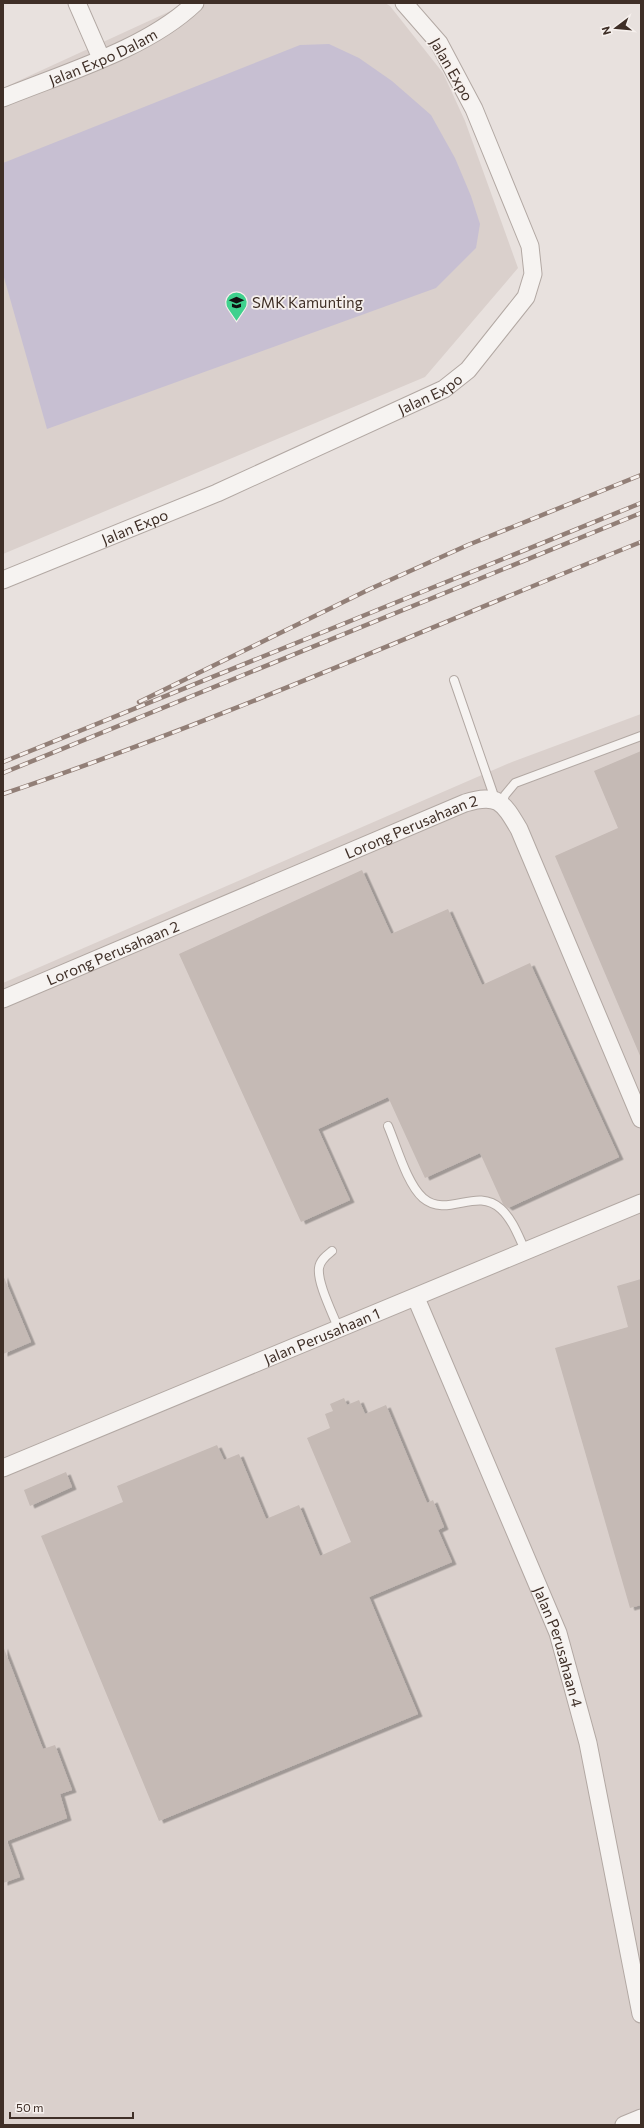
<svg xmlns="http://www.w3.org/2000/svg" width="644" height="2128" viewBox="0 0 644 2128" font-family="Commissioner,sans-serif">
	<defs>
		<filter id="shadow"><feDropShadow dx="4.5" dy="2.5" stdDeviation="0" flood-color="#0004"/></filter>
	</defs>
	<rect width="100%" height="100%" fill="#e8e1de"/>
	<path fill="#dad0cc" d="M 188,3 L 385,3 L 390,6 L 443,73 L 465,121 L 518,268 L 425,377 L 3,554 L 3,88 Z
		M 641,714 L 641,2125 L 3,2125 L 3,983 L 512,762 Z"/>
	<path fill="#c7bfd2" d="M 329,44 L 359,58 L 392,81 L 431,115 L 455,158 L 471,196 L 480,224 L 476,248 L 436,288 L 47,429 L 3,274 L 3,163 L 300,45 Z"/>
	<path fill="#c5bab5" filter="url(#shadow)" d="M 641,751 L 641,1058 L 555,856 L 618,828 L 594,771 Z
		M 362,870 L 391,934 L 448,909 L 482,985 L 530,963 L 619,1157 L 508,1208 L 503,1204 L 480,1153 L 425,1178 L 388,1097 L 318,1129 L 350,1200 L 301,1222 L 179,954 Z
		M 3,1275 L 31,1342 L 3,1354 Z
		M 641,1279 L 641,1605 L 630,1608 L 555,1348 L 628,1327 L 617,1286 Z
		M 344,1398 L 347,1405 L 359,1400 L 365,1414 L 386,1405 L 427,1503 L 433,1500 L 444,1527 L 438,1530 L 452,1562 L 369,1597 L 418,1714 L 159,1821 L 41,1536 L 123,1502 L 117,1486 L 217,1445 L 224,1460 L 239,1454 L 266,1519 L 299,1505 L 320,1556 L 351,1542 L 307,1438 L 330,1428 L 325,1414 L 333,1411 L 330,1404 Z
		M 66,1472 L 72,1487 L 30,1506 L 24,1490 Z
		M 3,1646 L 43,1749 L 55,1745 L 72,1790 L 60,1794 L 67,1818 L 7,1841 L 20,1877 L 3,1883 Z"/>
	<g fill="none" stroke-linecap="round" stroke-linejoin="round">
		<defs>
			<path id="service" d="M 454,680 L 495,799
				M 502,804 L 505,795 L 515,783 L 641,736
				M 388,1126 C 397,1147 407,1184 423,1198 C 448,1219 476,1186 501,1209 C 513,1220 519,1238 526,1252
				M 332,1251 C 327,1255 320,1260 319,1268 C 317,1283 333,1314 339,1330"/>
			<g id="minor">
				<path d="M 77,3 L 101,58"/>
				<path id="s1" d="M 3,98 C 64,73 147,49 195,3"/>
				<path id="s2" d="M 3,580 L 217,493 L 444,389 L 468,370 L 526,297 L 533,274 L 530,246 L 474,109 L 439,43 L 404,3"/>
				<path id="s3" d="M 3,999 L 465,803 C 498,793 503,802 519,829 L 641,1119"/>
				<path id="s4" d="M 416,1298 L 558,1633 L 588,1743 L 641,2014"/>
				<path id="s5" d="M 3,1468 L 641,1203"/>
				<path d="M 624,2125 L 641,2118"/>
			</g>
		</defs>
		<use href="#service" stroke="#b2a8a3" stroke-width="10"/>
		<use href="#minor" stroke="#b2a8a3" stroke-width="19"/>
		<use href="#service" stroke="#f6f3f1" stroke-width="8"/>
		<use href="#minor" stroke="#f6f3f1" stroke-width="17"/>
		<defs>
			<path id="rail" d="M 139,702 L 370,589 L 468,545 L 641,475
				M 3,762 L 641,503
				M 3,773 L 641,513
				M 3,794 C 220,721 429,627 641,542"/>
		</defs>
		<use href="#rail" stroke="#927f77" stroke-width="4.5"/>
		<use href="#rail" stroke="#f6f0ed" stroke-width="3" stroke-dasharray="9" stroke-linecap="butt"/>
	</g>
	<defs>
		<symbol id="school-pin" viewBox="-11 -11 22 30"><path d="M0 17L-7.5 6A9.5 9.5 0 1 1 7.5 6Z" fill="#3fd18e" stroke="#f6f0ed"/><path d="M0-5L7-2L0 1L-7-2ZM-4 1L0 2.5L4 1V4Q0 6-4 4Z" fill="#111"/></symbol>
	</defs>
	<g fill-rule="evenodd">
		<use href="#school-pin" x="224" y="290" width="25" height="34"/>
	</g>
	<g text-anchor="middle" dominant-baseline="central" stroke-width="3.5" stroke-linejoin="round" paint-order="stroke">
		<g font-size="15" fill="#3f2f27" stroke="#f6f0ed">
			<text stroke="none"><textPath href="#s1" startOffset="108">Jalan Expo Dalam</textPath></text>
			<text transform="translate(452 69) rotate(60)">Jalan Expo</text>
			<text stroke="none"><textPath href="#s2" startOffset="466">Jalan Expo</textPath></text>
			<text stroke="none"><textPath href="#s2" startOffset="142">Jalan Expo</textPath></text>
			<text stroke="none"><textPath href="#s3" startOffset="443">Lorong Perusahaan 2</textPath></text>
			<text stroke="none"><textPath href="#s3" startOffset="119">Lorong Perusahaan 2</textPath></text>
			<text stroke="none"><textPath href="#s5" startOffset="345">Jalan Perusahaan 1</textPath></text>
			<text stroke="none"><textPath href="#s4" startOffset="377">Jalan Perusahaan 4</textPath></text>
		</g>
		<g font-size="15" fill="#3f2f27" stroke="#f6f0ed" text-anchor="start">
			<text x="252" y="302">SMK Kamunting</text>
		</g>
	</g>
	<rect width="644" height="2128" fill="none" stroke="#3f2f27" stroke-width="8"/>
	<g transform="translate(616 28) rotate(254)" stroke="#f6f0ed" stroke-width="3" paint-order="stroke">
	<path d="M0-3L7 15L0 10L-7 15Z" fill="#3f2f27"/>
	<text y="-6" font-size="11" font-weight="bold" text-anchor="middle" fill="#3f2f27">N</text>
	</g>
	<path d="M10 2112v6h123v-6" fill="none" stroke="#3f2f27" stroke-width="2"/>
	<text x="16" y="2112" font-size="12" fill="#3f2f27" stroke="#f6f0ed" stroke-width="3" paint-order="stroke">50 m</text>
</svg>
